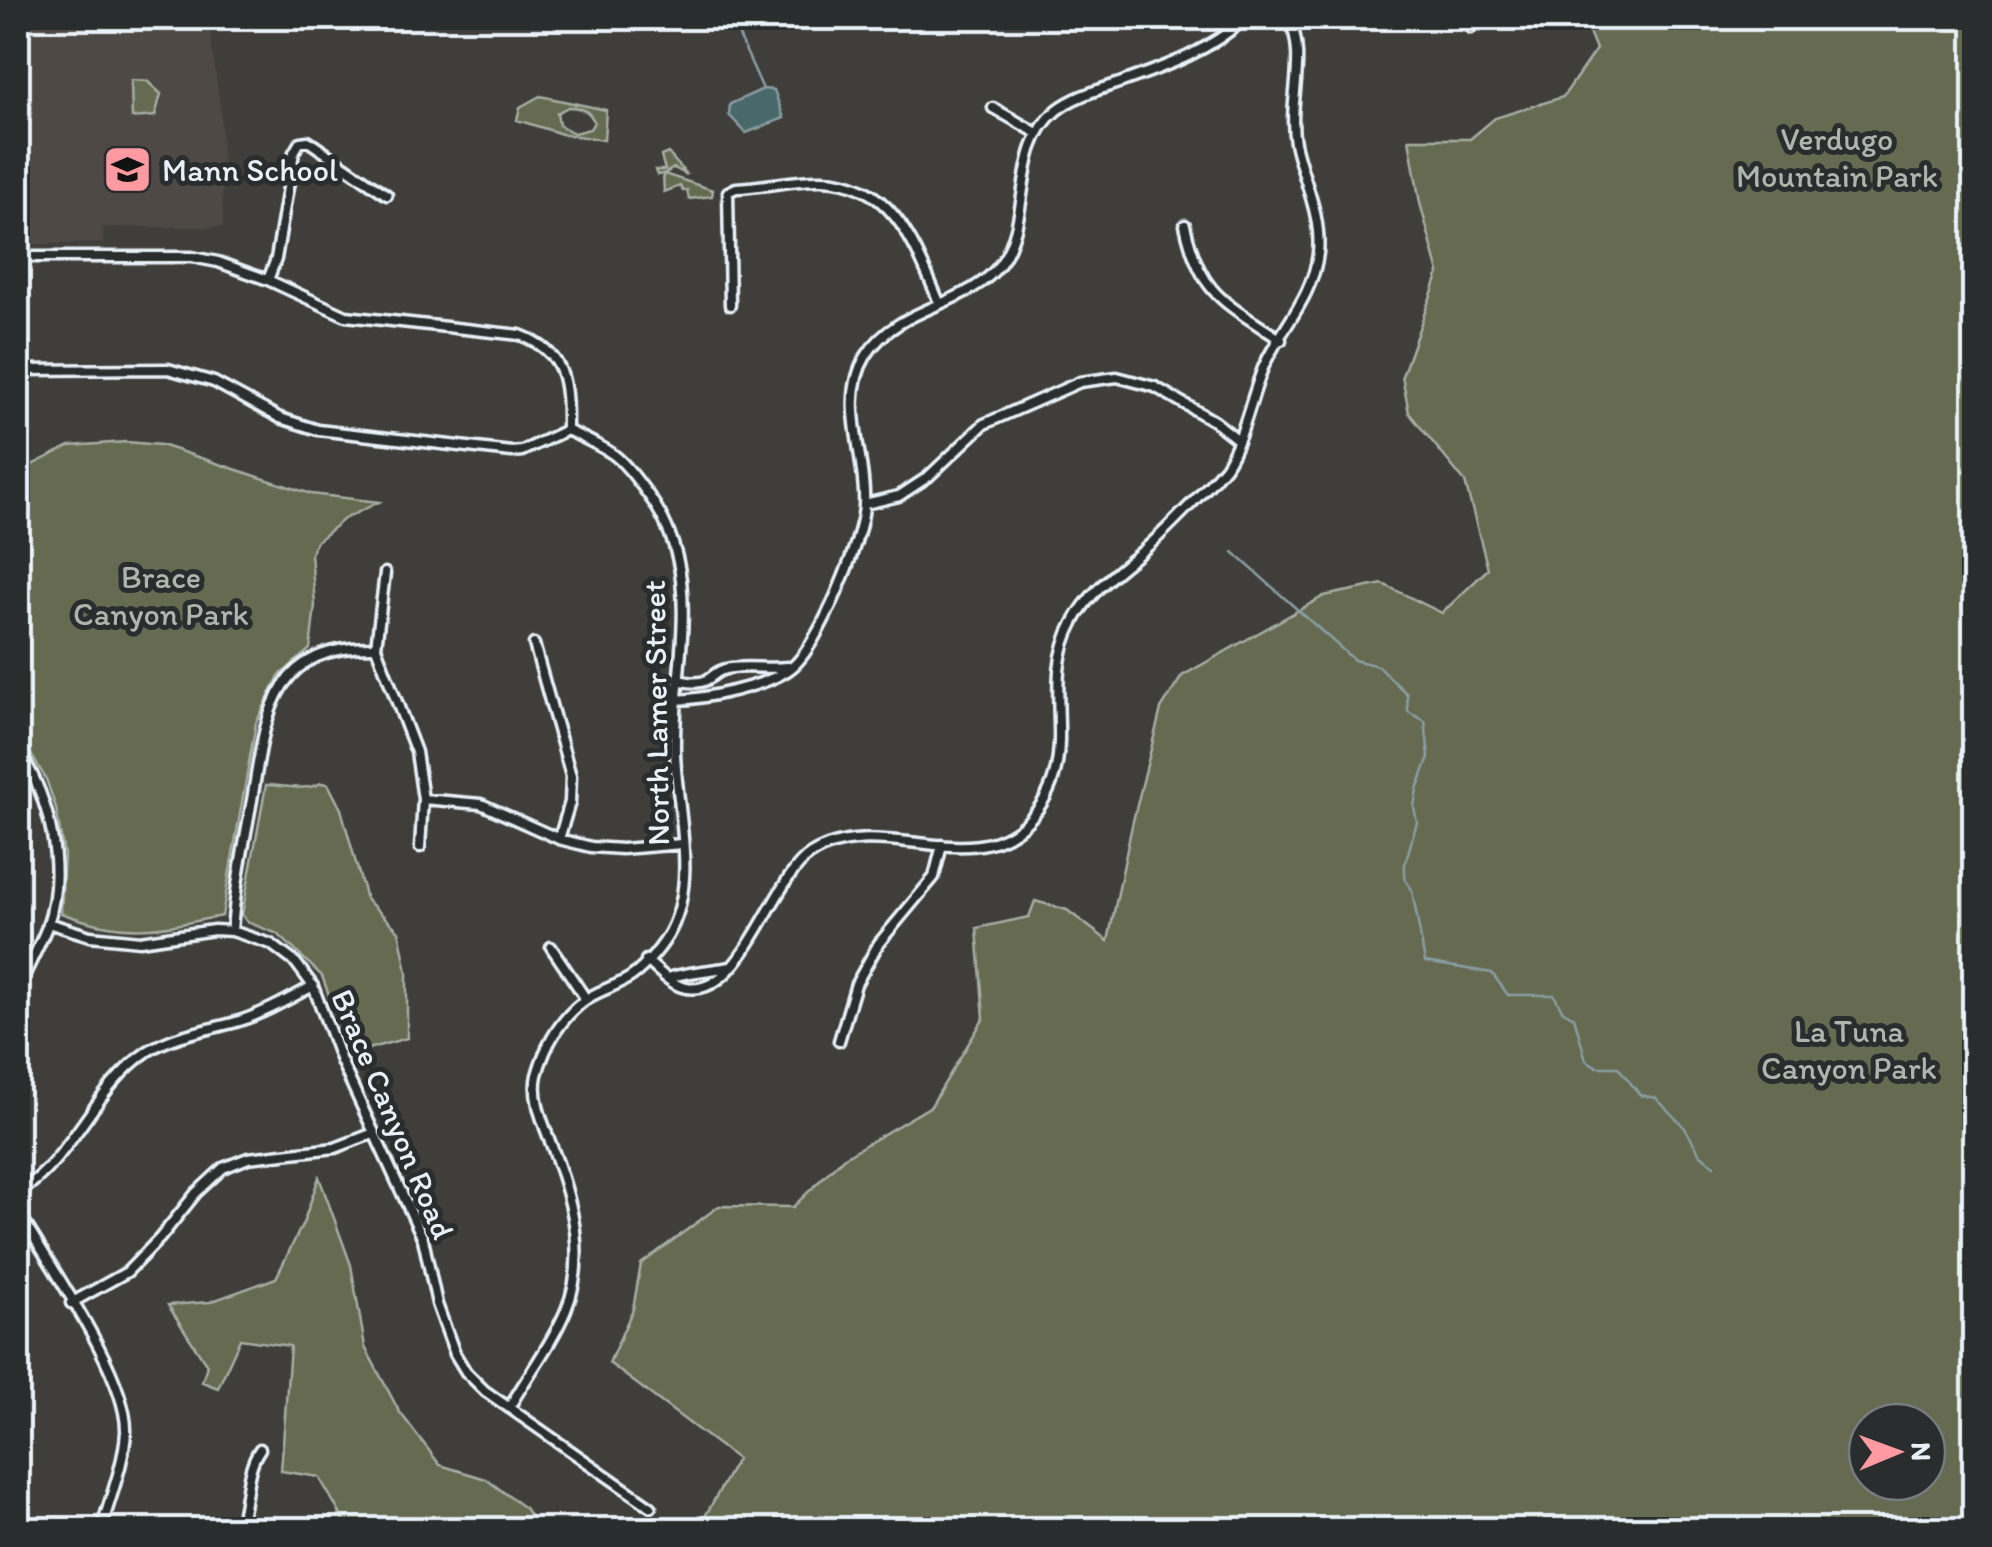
<svg xmlns="http://www.w3.org/2000/svg" width="1992" height="1547" viewBox="0 0 1992 1547" font-family="Itim,sans-serif">
	<rect width="100%" height="100%" fill="#403e3b"/>
	<filter id="ink" filterUnits="userSpaceOnUse"><feTurbulence type="fractalNoise" baseFrequency=".01" numOctaves="2"/><feDisplacementMap in="SourceGraphic" scale="20" xChannelSelector="R" yChannelSelector="G"/><feConvolveMatrix kernelMatrix="1 2 1 2 8 2 1 2 1" color-interpolation-filters="sRGB"/></filter>
	<g filter="url(#ink)">
		<path fill="#4f4944" d="M 31,18 L 208,18 L 221,114 L 223,227 L 103,227 L 103,243 L 33,244 Z"/>
		<path fill="#656b51" stroke="#a6aea4" stroke-width="2.5" fill-rule="evenodd" d="M 1583,18 L 1974,18 L 1974,1529 L 698,1529 L 737,1459 L 609,1363 L 633,1309 L 641,1264 L 719,1206 L 793,1207 L 843,1158 L 931,1106 L 984,1018 L 977,928 L 1029,917 L 1035,901 L 1067,910 L 1108,941 L 1132,825 L 1161,709 L 1182,676 L 1324,596 L 1383,584 L 1442,613 L 1488,569 L 1465,482 L 1409,413 L 1402,376 L 1439,273 L 1420,203 L 1409,139 L 1470,139 L 1495,118 L 1563,97 L 1596,49 ZM 1867,1422 L 1927,1422 L 1927,1482 L 1867,1482 Z
			M 131,80 L 147,81 L 161,94 L 155,116 L 132,118 Z
			M 540,96 L 606,110 L 604,140 L 562,134 L 517,120 L 520,107 ZM 568,107 C 580,107 590,110 594,122 L 590,129 L 574,133 L 559,125 L 557,113 Z
			M 668,153 L 687,175 L 674,168 L 664,174 L 713,190 L 712,196 L 689,199 L 687,190 L 683,191 L 680,186 L 664,192 L 663,174 L 657,175 L 655,170 L 665,170 L 661,156 Z
			M 126,442 L 161,445 L 311,494 L 379,502 L 344,519 L 317,541 L 311,553 L 315,605 L 310,649 L 279,676 L 256,723 L 222,916 C 157,929 125,937 61,913 L 64,855 L 56,808 L 46,779 L 18,733 L 18,472 L 70,446 Z
			M 321,783 L 328,784 L 341,809 L 366,899 L 399,931 L 407,972 L 407,1038 L 350,1054 L 322,976 L 278,934 L 247,922 L 242,915 L 266,785 C 283,785 306,792 321,783 Z
			M 319,1177 L 351,1265 L 365,1347 L 399,1411 L 440,1465 L 486,1479 L 526,1509 L 538,1529 L 349,1529 L 319,1477 L 281,1471 L 290,1346 L 240,1339 L 218,1388 L 202,1382 L 207,1365 L 168,1305 L 210,1302 L 276,1278 L 304,1221 Z"/>
		<path fill="#49676a" stroke="#899ea3" stroke-width="2.5" d="M 763,89 L 774,90 L 784,118 L 746,133 L 729,115 L 730,104 Z"/>
		<g fill="none" stroke-linecap="round" stroke-linejoin="round">
			<path stroke="#899ea3" stroke-width="2.5" d="M 720,19 L 730,21 L 735,27 L 763,89
				M 1233,552 L 1354,660 L 1378,666 L 1407,694 L 1408,712 L 1425,721 L 1429,757 L 1417,789 L 1414,807 L 1417,822 L 1405,864 L 1405,879 L 1412,890 L 1425,962 L 1492,973 L 1508,995 L 1554,995 L 1562,1010 L 1574,1017 L 1586,1060 L 1597,1067 L 1618,1067 L 1640,1095 L 1656,1098 L 1685,1128 L 1700,1154 L 1714,1166
				M 668,1523 L 681,1530"/>
			<defs>
				<path id="street" d="M 1456,18 L 1471,28
					M 993,108 L 1037,133
					M 1185,225 C 1200,295 1224,302 1281,340
					M 18,257 L 192,257 L 218,262 L 268,280 L 346,316 L 520,335 C 568,353 567,385 567,430
					M 268,280 L 276,259 L 294,152 L 300,142 L 308,141 L 387,195
					M 730,305 L 728,192 L 736,188 C 765,187 794,179 822,180 C 893,181 916,248 939,302
					M 18,370 L 168,369 L 214,382 L 280,418 L 318,430 L 512,452 L 522,451 L 567,430 C 583,438 600,445 614,455 C 626,464 635,477 644,489 C 708,571 673,657 675,751 C 676,808 698,877 671,930 C 663,946 646,966 632,976 C 618,986 599,990 585,1000 C 560,1019 545,1046 537,1075 C 531,1101 547,1131 555,1155 C 573,1203 587,1260 566,1310 C 552,1344 527,1376 509,1408
					M 865,504 L 899,496 L 928,477 L 984,424 L 1080,382 L 1117,377 L 1155,387 L 1214,421 L 1237,439
					M 385,573 L 376,647 L 416,752 L 423,799 L 420,847
					M 534,644 L 571,776 L 570,802 L 559,839
					M 678,680 C 715,689 706,671 731,668 C 749,666 769,669 788,667
					M 676,700 C 705,699 768,686 791,668 C 818,648 863,539 864,505 C 867,456 838,402 866,356 C 898,304 969,308 1001,263 C 1033,218 1011,148 1057,110 C 1075,96 1098,90 1119,83 C 1164,67 1211,51 1245,18
					M 18,750 C 50,797 66,868 48,924 C 40,946 27,968 18,989
					M 423,799 L 481,804 L 559,839 L 591,847 L 622,849 L 682,844
					M 48,923 L 90,936 L 140,941 L 214,930 L 232,931 L 271,944 L 296,963 L 313,986 L 341,1061 L 423,1239 L 437,1304 L 455,1354 L 466,1372 L 485,1391 L 651,1507
					M 232,931 C 235,887 244,844 252,800 C 266,717 269,645 376,647
					M 551,947 L 586,999
					M 646,960 C 657,969 669,983 682,987 C 741,1004 771,879 811,854 C 878,812 970,879 1027,822 C 1088,759 1036,691 1073,623 C 1090,590 1119,571 1146,548 C 1163,533 1179,516 1195,500 C 1205,490 1216,478 1225,467 C 1244,438 1250,400 1263,368 C 1280,329 1313,298 1318,253 C 1322,215 1303,180 1295,143 C 1287,100 1308,60 1289,18
					M 668,978 C 690,971 709,971 731,967
					M 839,1041 L 856,984 L 879,943 L 934,877 L 942,845
					M 18,1193 C 73,1159 94,1087 148,1051 C 173,1035 208,1030 236,1022 C 263,1014 289,999 313,986
					M 18,1211 C 48,1263 128,1375 126,1432 C 124,1464 110,1498 101,1530
					M 71,1303 L 127,1272 L 160,1238 L 196,1193 L 223,1168 L 248,1158 L 335,1148 L 374,1133
					M 238,1530 C 249,1504 244,1471 260,1449"/>
				<path id="secondary" d="M 18,257 L 19,18"/>
			</defs>
			<use href="#street" stroke="#e8f1f8" stroke-width="15"/>
			<use href="#secondary" stroke="#e8f1f8" stroke-width="18"/>
			<use href="#street" stroke="#2a2d2e" stroke-width="8"/>
			<use href="#secondary" stroke="#2a2d2e" stroke-width="10"/>
		</g>
	</g>
	<defs>
		<symbol id="school-square" viewBox="-11 -11 22 22"><rect x="-9" y="-9" width="18" height="18" rx="4" fill="#ff9aa2" stroke="#2a2d2e"/><path d="M0-5L7-2L0 1L-7-2ZM-4 1L0 2.5L4 1V4Q0 6-4 4Z" fill="#111"/></symbol>
	</defs>
	<g fill-rule="evenodd">
		<use href="#school-square" x="100" y="142" width="55" height="55"/>
	</g>
	<g text-anchor="middle" dominant-baseline="central" stroke-width="10" stroke-linejoin="round" paint-order="stroke">
		<g font-size="32" fill="#adb5ad" stroke="#2a2d2e">
			<text x="1837" y="139">Verdugo<tspan x="1837" dy="37">Mountain Park</tspan></text>
			<text x="161" y="577">Brace<tspan x="161" dy="37">Canyon Park</tspan></text>
			<text x="1849" y="1031">La Tuna<tspan x="1849" dy="37">Canyon Park</tspan></text>
		</g>
		<g font-size="32" fill="#e8f1f8" stroke="#2a2d2e" text-anchor="start">
			<text x="162" y="170">Mann School</text>
		</g>
		<g font-size="32" fill="#e8f1f8" stroke="#2a2d2e">
			<text transform="translate(656 713) rotate(-91)">North Lamer Street</text>
			<text transform="translate(393 1114) rotate(67)">Brace Canyon Road</text>
		</g>
	</g>
	<rect width="1992" height="1547" fill="none" stroke="#2a2d2e" stroke-width="60"/>
	<rect x="30" y="30" width="1932" height="1487" fill="none" stroke="#e8f1f8" stroke-width="4" filter="url(#ink)"/>
	<g transform="translate(1897 1452) rotate(89)"><circle r="48" fill="#2a2d2e" stroke="#767b7f" stroke-width="2.5"/>
	<path d="M0-8L18 38L0 25L-18 38Z" fill="#ff9aa2"/>
	<text y="-15" font-size="28" font-weight="bold" text-anchor="middle" fill="#e8f1f8">N</text>
	</g>
</svg>
